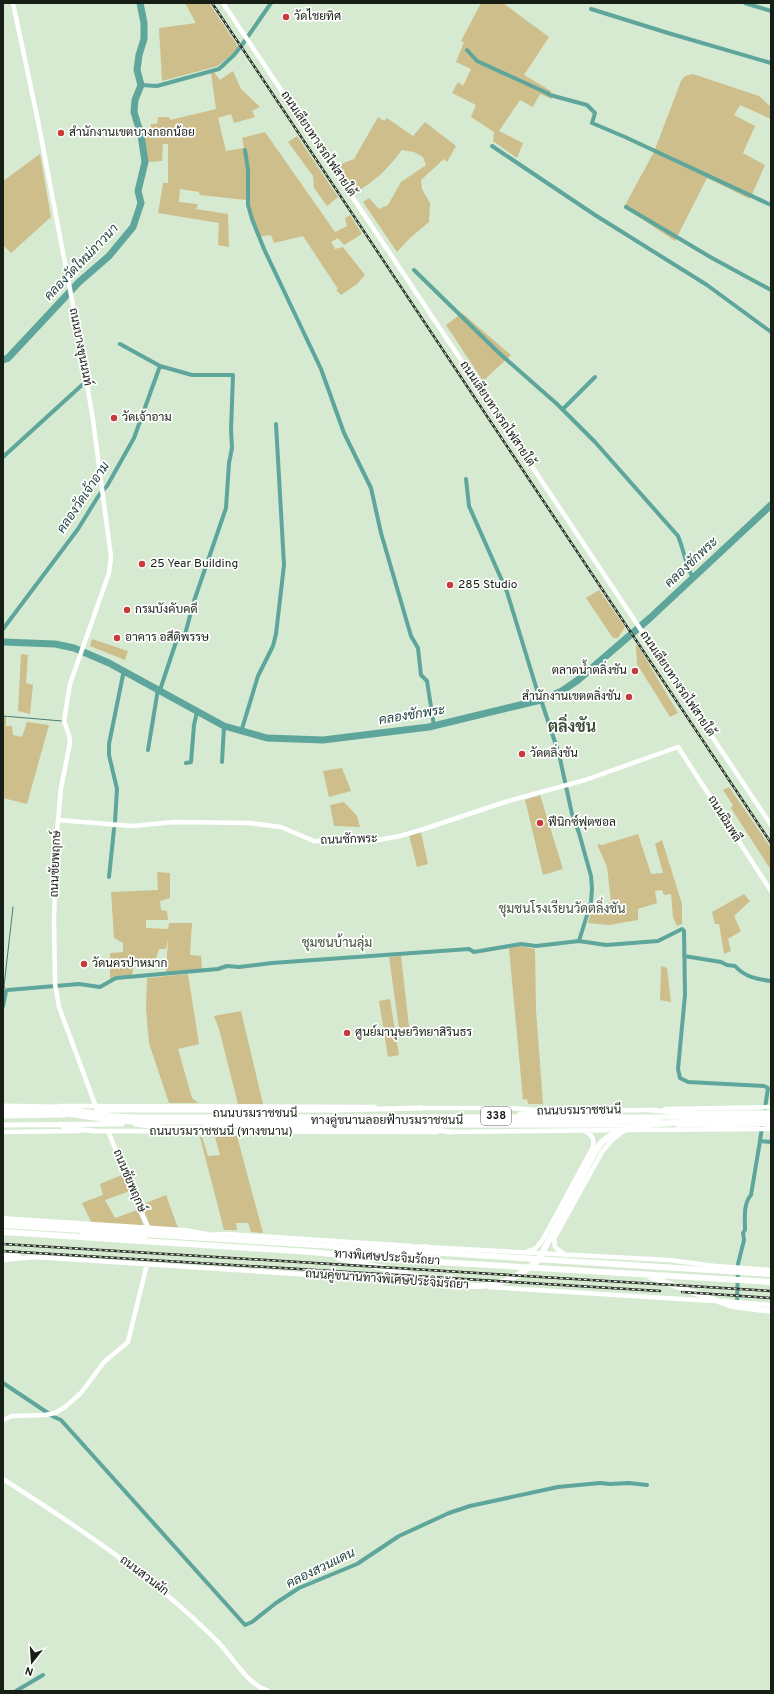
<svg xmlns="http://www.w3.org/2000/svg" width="774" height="1694" viewBox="0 0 774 1694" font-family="Overpass,Sarabun,sans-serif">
	<rect width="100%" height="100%" fill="#d6ead1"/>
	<path fill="#cdbe8b" d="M 185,3 L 209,3 L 239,48 L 218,66 L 162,81 L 159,28 L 196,23 Z
		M 481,3 L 503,3 L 549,37 L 524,75 L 551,91 L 552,99 L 540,94 L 533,107 L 520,100 L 499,131 L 523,143 L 517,158 L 493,141 L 494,132 L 471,117 L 476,105 L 452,93 L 458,82 L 463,86 L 471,69 L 456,62 L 464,42 L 461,41 Z
		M 233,71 L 241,89 L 260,107 L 252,111 L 255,117 L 234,123 L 231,114 L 218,118 L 226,151 L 244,148 L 242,138 L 265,132 L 335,232 L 347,226 L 345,218 L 350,215 L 362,234 L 344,245 L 338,238 L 331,242 L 335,249 L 343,247 L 365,275 L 357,284 L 341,295 L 336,290 L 338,289 L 303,236 L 274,243 L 271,235 L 257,237 L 246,200 L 200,195 L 199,192 L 180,189 L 179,202 L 198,204 L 196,209 L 228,214 L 229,247 L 218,245 L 219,223 L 158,213 L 163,183 L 168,183 L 168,144 L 163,144 L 162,161 L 146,162 L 137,126 L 142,125 L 144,131 L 150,132 L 151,124 L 157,124 L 158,117 L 169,117 L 170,120 L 216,109 L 211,73 L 214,72 L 220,80 Z
		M 693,74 L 759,96 L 771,107 L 771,119 L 740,105 L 734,115 L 755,126 L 743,153 L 765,165 L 750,199 L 707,178 L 675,241 L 624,207 L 654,152 L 681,81 L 685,76 Z
		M 378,117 L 384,121 L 387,118 L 413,136 L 425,122 L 456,146 L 447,162 L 444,159 L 421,180 L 422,189 L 430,203 L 429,222 L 410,238 L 397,252 L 363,202 L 369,198 L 379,209 L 388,205 L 401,182 L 426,165 L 423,157 L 414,152 L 402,150 C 386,171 378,178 357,192 L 338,165 L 354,159 Z
		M 297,136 L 338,197 L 327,206 L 314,188 L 313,176 L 288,142 Z
		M 40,154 L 51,217 L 11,253 L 3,245 L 3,181 Z
		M 462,313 L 511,355 L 483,381 L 446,325 Z
		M 599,590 L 625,627 L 618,638 L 613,638 L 586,598 Z
		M 92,639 L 128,651 L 125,660 L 90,646 Z
		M 637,644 L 678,713 L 670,717 L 637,664 L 636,647 Z
		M 21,654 L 28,655 L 26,683 L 33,685 L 30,714 L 18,711 Z
		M 3,716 L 6,716 L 6,726 L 12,726 L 13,735 L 22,737 L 27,722 L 49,725 L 27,804 L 3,798 Z
		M 342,768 L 351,791 L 329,797 L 323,771 Z
		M 729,787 L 771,848 L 771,870 L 731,808 L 733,805 L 723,790 Z
		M 540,795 L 563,869 L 543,875 L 525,800 Z
		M 344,802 L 357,816 L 360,827 L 334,826 L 330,805 Z
		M 421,832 L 428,864 L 417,867 L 409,835 Z
		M 638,834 L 651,874 L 663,873 L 655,844 L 662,840 L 682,904 L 682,924 L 677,926 L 673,917 L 671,894 L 664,895 L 662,890 L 655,891 L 657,903 L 638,909 L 638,920 L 609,925 L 588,923 C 592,906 598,909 611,902 L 607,867 L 597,844 L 602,845 Z
		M 157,872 L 170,873 L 170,898 L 160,901 L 161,910 L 167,911 L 168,920 L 146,920 L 146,928 L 168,929 L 169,923 L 192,923 L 190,955 L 201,956 L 202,969 L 166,973 L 168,939 L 166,949 L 159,949 L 155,962 L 134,964 L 132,975 L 116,976 L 110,980 L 110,953 L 123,952 L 123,943 L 114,938 L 111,892 L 158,890 Z
		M 744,894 L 750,901 L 734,916 L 741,931 L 728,939 L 731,951 L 724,954 L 719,924 L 715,924 L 712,912 Z
		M 520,946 L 535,949 L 536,1010 L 543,1104 L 528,1104 L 527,1099 L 523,1100 L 509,948 Z
		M 401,956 L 409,1027 L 399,1028 L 389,957 Z
		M 661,966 L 667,968 L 671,1002 L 660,1000 Z
		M 188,974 L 199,1044 L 178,1049 L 192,1098 L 198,1103 L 169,1103 L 149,1043 L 146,1009 L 147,978 Z
		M 390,999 L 399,1055 L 388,1057 L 379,1001 Z
		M 241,1011 L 263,1104 L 238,1104 L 219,1029 L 214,1016 Z
		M 237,1136 L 263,1233 L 251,1232 L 248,1223 L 236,1223 L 237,1230 L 224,1230 L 200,1137 L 202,1137 L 208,1156 L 220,1155 L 215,1137 Z
		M 122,1175 L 130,1191 L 105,1200 L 115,1218 L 137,1210 L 146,1231 L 94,1228 L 82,1203 L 103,1195 L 100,1184 Z
		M 166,1195 L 178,1228 L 156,1231 L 150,1225 L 141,1205 Z"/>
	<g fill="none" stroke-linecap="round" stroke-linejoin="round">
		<path stroke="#497c74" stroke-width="1" d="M 3,716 L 62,721
			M 6,991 L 4,986 L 13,907"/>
		<path stroke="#5ea59c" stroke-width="4" d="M 745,3 L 771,11
			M 591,9 L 668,33 L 771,63
			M 467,50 L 477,61 L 547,93 L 550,95 L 587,105 L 595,113 L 592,123 L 625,137 L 771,205
			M 141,85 L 157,86 L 219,69 L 234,55 L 242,45 L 271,3
			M 492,146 L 595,215 L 707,285 L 771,332
			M 245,150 L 248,170 L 248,205 L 252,219 L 264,249 L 321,369 L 344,433 L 371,488 L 381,533 L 411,636 L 418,648 L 421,675 L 427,681 L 434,726
			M 626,207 L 712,258 L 771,290
			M 414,270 L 499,353 L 557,404 L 595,442 L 678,536 C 684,550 685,564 693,578
			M 120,344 L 160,366 L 192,375 L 233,375 L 231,430 L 232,448 L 229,463 L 226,508 L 194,601 L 184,638 L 176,642 L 160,690
			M 563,409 L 595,377
			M 3,457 L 82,385
			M 466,479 L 469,506 L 507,592 L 540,700
			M 3,629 L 78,529 L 99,495 L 107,486 L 134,438 L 160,366
			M 541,700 L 559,754 L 572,814 L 579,833 L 591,876 L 592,889 L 591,902 L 579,941 L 606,945 L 658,941 L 682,929 L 684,931 L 685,995 L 678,1069 L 680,1078 L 688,1082 L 764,1086 L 768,1088 L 765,1108
			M 241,732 L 258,676 L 273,646 L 276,634 L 284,565 L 276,424
			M 148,750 L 158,689
			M 222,762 L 224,726
			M 186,763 L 191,762 L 194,725 L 197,712
			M 115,822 L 117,789 L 109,755 L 109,744 L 124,670
			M 109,877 L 114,829
			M 684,956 L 721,962 L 727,965 L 735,966 C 745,977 756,979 771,981
			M 3,1006 L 6,991 L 8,990 L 79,984 L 100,987 L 116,978 L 218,969 L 227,966 L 239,967 L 272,963 L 469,949 L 474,952 L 521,944 L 536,946 L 579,941
			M 762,1127 L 760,1141 L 771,1142
			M 737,1305 L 738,1264 L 744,1240 L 743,1233 L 745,1230 C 745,1219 743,1204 751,1195 L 760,1141
			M 3,1383 L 54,1417 L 61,1420 L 245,1625 L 252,1622 L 276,1603 L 299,1588 L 357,1564 L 399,1536 L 449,1513 L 470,1506 L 558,1487 L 600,1483 L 610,1484 L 629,1483 L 647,1485
			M 16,1691 L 43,1675"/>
		<path stroke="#5ea59c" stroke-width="7" d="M 3,360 L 8,358 L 79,282 L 109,256 L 133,227 L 141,203 L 138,191 L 145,162 L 141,135 L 134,112 L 135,100 L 141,85 L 137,70 L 139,55 L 144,39 L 144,23 L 140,3
			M 3,642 L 55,644 L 74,648 L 109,663 L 224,726 L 267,738 L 323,740 L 429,727 L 541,700 L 562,691 L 578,680 L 650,618 L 771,505"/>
		<path stroke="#fff" stroke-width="4.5" d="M 13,3 L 38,121 L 80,342 L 93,420 L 111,557 L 109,573 L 70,684 L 64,721 L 69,735 L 70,743 L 61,788 L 57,831 L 54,920 L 55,984 L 59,1007 L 96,1107
			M 223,3 L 771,825
			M 58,820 L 132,826 L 175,822 L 249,823 L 281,827 L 314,841 L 367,842 L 400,836 L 421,830 L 508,801 L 585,780 L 678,747 L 771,891
			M 59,1106 L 375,1107
			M 419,1108 L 512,1108 L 549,1111 L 653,1110
			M 665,1109 L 771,1107
			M 631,1130 L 771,1129
			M 93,1131 L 437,1132
			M 108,1131 L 149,1230
			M 3,1132 L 79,1131
			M 449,1132 L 621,1130
			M 83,1234 L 145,1238
			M 210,1235 L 226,1234 L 412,1246
			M 424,1247 L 669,1260 L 715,1266 L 771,1270
			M 526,1252 L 535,1249 L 542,1241 L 593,1147 C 595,1139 592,1135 585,1131
			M 3,1255 L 19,1256
			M 565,1255 L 555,1247 L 554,1239 L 602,1152 L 611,1141 L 620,1134
			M 3,1260 L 35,1257 L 438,1283
			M 489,1287 L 714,1301
			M 723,1301 L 771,1305
			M 3,1420 L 12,1416 L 45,1415 L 55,1413 L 65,1407 L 81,1393 L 104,1362 L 128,1342 L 147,1264
			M 3,1479 C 78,1527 152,1576 215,1639 C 233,1656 245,1683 268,1691"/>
		<path stroke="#fff" stroke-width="5" d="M 3,1106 L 55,1107 L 114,1116 L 140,1117 L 771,1117
			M 97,1110 L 336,1110 L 421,1108
			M 650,1110 L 684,1113 L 771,1113
			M 3,1111 L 53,1112 L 116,1121 L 136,1122 L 660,1121
			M 520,1114 L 549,1111
			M 3,1116 L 64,1115
			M 690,1121 L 771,1121
			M 135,1124 L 165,1128 L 210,1128
			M 3,1125 L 122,1124
			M 206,1125 L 638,1125
			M 678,1125 L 771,1124
			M 64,1128 L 95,1131
			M 290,1128 L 427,1129 L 451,1132"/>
		<path stroke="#fff" stroke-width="6" d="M 3,1219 L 186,1231 L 213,1236
			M 3,1225 L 771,1274
			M 3,1232 L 311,1252 L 371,1258 L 771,1282
			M 409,1248 L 426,1247
			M 338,1258 C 364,1263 390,1270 416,1276 C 463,1287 500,1297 539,1259 L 594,1154 C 597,1150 599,1144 603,1141 C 624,1123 667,1124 694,1121
			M 650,1277 L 732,1306 L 771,1311"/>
		<defs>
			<path id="rail" d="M 212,3 L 771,843
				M 3,1244 L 771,1291
				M 3,1251 L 660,1291
				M 682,1292 L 771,1298"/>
		</defs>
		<use href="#rail" stroke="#2b3429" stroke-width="2.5"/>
		<use href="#rail" stroke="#fff" stroke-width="1" stroke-dasharray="3" stroke-linecap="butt"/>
	</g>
	<g fill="#c93a3a" stroke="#fff" stroke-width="1.5">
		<circle cx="286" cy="17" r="4"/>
		<circle cx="61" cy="133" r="4"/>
		<circle cx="114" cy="418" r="4"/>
		<circle cx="142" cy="564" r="4"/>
		<circle cx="450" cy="585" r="4"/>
		<circle cx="127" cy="610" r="4"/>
		<circle cx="117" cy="638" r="4"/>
		<circle cx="635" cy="671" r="4"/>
		<circle cx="629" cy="697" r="4"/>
		<circle cx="522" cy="754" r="4"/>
		<circle cx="540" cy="823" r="4"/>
		<circle cx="84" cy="964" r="4"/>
		<circle cx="347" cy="1033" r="4"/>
	</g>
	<g text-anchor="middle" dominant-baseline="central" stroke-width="3.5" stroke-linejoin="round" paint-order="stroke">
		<rect fill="#fff" stroke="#5d625b" stroke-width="1" x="481" y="1107" width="30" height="18" rx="3"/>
		<g font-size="11" font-weight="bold" fill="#171e15">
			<text x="496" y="1116">338</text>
		</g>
		<g font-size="12" fill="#171e15" stroke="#fff" text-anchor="start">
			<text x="294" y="17">วัดไชยทิศ</text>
			<text x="69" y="133">สำนักงานเขตบางกอกน้อย</text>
			<text x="122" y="418">วัดเจ้าอาม</text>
			<text x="150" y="564">25 Year Building</text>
			<text x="458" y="585">285 Studio</text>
			<text x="135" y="610">กรมบังคับคดี</text>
			<text x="125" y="638">อาคาร อสีติพรรษ</text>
			<text x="627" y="671" text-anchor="end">ตลาดน้ำตลิ่งชัน</text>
			<text x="621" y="697" text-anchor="end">สำนักงานเขตตลิ่งชัน</text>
			<text x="530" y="754">วัดตลิ่งชัน</text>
			<text x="548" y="823">ฟีนิกซ์ฟุตซอล</text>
			<text x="92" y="964">วัดนครป่าหมาก</text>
			<text x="355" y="1033">ศูนย์มานุษยวิทยาสิรินธร</text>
		</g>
		<g font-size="12" fill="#171e15" stroke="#fff">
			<text transform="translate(318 144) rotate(56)">ถนนเลียบทางรถไฟสายใต้</text>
			<text transform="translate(80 347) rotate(79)">ถนนบางขุนนนท์</text>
			<text transform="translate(497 414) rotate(56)">ถนนเลียบทางรถไฟสายใต้</text>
			<text transform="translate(677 684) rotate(56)">ถนนเลียบทางรถไฟสายใต้</text>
			<text transform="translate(724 819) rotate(58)">ถนนฉิมพลี</text>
			<text transform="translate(349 840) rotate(-2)">ถนนชักพระ</text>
			<text transform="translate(56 864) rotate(-88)">ถนนชัยพฤกษ์</text>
			<text transform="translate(579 1111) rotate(-1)">ถนนบรมราชชนนี</text>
			<text x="255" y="1114">ถนนบรมราชชนนี</text>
			<text x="387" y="1121">ทางคู่ขนานลอยฟ้าบรมราชชนนี</text>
			<text x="221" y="1132">ถนนบรมราชชนนี (ทางขนาน)</text>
			<text transform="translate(129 1181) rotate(67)">ถนนชัยพฤกษ์</text>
			<text transform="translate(387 1258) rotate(4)">ทางพิเศษประจิมรัถยา</text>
			<text transform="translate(387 1280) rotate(4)">ถนนคู่ขนานทางพิเศษประจิมรัถยา</text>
			<text transform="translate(144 1576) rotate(37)">ถนนสวนผัก</text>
		</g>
		<g font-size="13" font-style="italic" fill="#1d3f3b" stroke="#fff">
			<text transform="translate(82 263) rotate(-46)">คลองวัดใหม่ภาวนา</text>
			<text transform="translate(84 498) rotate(-56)">คลองวัดเจ้าอาม</text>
			<text transform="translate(692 563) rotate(-43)">คลองชักพระ</text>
			<text transform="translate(412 716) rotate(-9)">คลองชักพระ</text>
			<text transform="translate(321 1569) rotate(-26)">คลองสวนแดน</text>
		</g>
		<g font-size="13" fill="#3b4c37" stroke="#fff">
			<text x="562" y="910">ชุมชนโรงเรียนวัดตลิ่งชัน</text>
			<text x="337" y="944">ชุมชนบ้านลุ่ม</text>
		</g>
		<g font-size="16" font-weight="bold" fill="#3b4c37" stroke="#fff">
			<text x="572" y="728">ตลิ่งชัน</text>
		</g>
	</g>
	<rect width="774" height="1694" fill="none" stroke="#171e15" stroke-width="8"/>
	<g transform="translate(32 1662) rotate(197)" stroke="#ffffff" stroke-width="3" paint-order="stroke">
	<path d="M0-3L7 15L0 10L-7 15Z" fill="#171e15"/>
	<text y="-6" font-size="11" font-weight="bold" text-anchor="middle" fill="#171e15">N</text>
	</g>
</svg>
